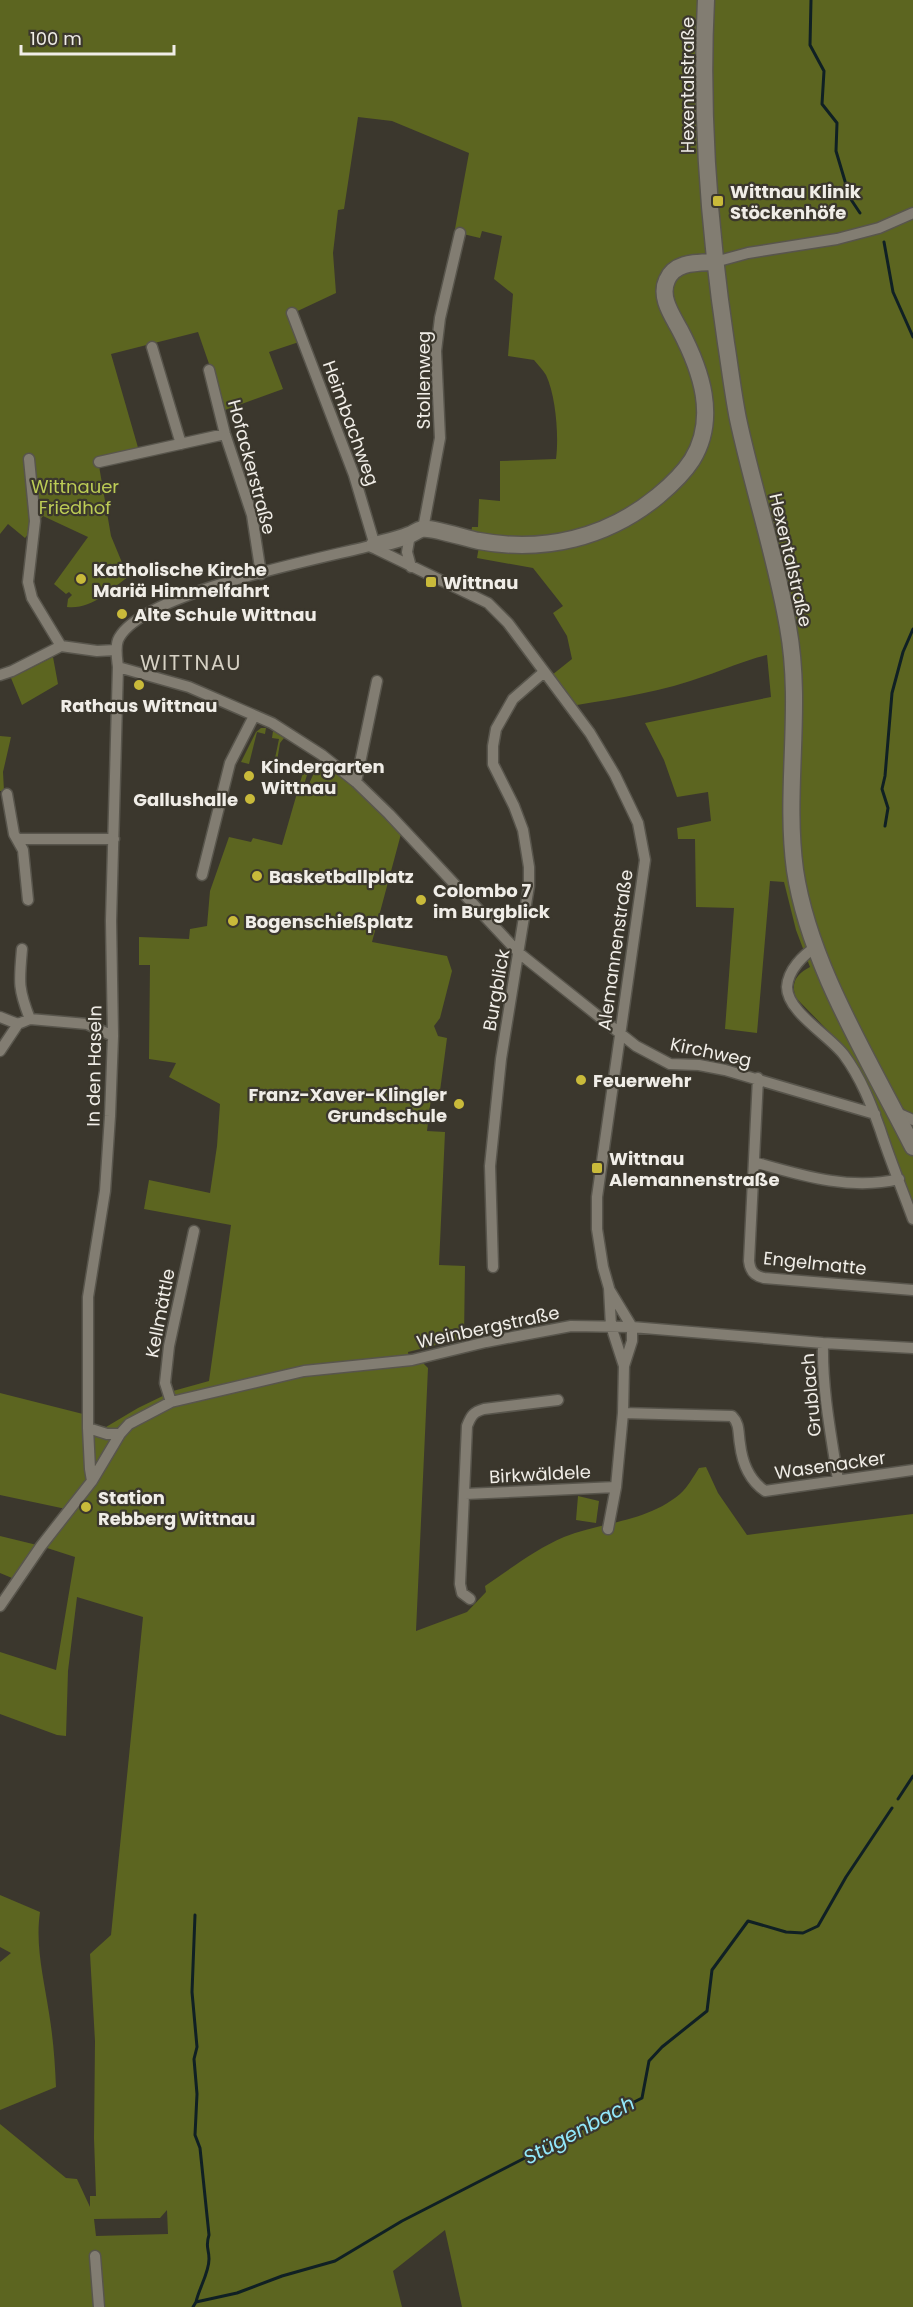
<svg xmlns="http://www.w3.org/2000/svg" width="913" height="2307" viewBox="0 0 913 2307" font-family="Poppins,sans-serif">
	<rect width="100%" height="100%" fill="#3b372d"/>
	<path fill="#5c6520" fill-rule="evenodd" d="M 0,0 L 913,0 L 913,1205 L 869,1086 L 844,1047 L 796,998 C 790,982 797,974 810,967 L 796,930 L 784,882 L 770,881 L 757,1033 L 725,1029 L 734,908 L 696,907 L 695,839 L 678,839 L 677,828 L 711,821 L 708,792 L 677,797 L 664,760 L 645,723 L 771,697 L 767,655 C 745,660 726,669 705,676 C 664,691 620,698 577,705 L 552,675 L 572,659 L 567,636 L 553,613 L 563,606 L 533,568 L 477,558 L 481,535 L 471,534 L 472,527 L 478,527 L 479,499 L 500,501 L 500,461 L 556,459 C 559,437 556,396 546,375 C 543,370 538,365 534,360 L 508,356 L 513,294 L 494,279 L 502,236 L 482,231 L 480,238 L 463,234 L 455,229 L 469,153 L 392,121 L 358,117 L 344,209 L 338,210 L 333,253 L 336,293 L 287,316 L 299,342 L 269,352 L 283,389 L 225,410 L 198,332 L 111,354 L 139,451 L 98,460 L 111,536 L 128,577 C 110,590 91,610 67,607 L 68,599 L 72,595 L 69,592 L 66,594 L 54,584 L 88,537 L 43,516 L 25,538 L 8,524 L 0,534 Z
		M 53,657 L 58,684 L 22,705 L 11,678 Z
		M 261,728 L 266,728 L 265,734 L 257,732 L 249,764 L 241,762 L 256,732 Z
		M 273,731 L 284,738 L 280,743 L 276,767 L 266,765 L 267,761 L 274,763 L 279,739 L 272,738 Z
		M 0,736 L 11,737 L 3,772 L 4,791 L 0,791 Z
		M 324,763 L 359,792 L 401,834 L 372,942 L 447,956 L 452,971 L 440,1018 L 434,1026 L 438,1036 L 447,1038 L 440,1091 L 432,1090 L 427,1131 L 445,1132 L 439,1265 L 465,1266 L 464,1338 L 408,1352 L 410,1365 L 423,1363 L 428,1368 L 416,1631 L 467,1612 L 486,1592 L 485,1586 C 510,1569 536,1549 564,1537 C 602,1522 647,1522 680,1494 C 688,1487 693,1477 699,1468 L 706,1467 L 718,1493 L 747,1535 L 913,1514 L 913,2307 L 462,2307 L 445,2230 L 393,2271 L 402,2307 L 0,2307 L 0,2124 L 66,2178 L 77,2179 L 90,2207 L 90,2196 L 96,2196 L 94,2138 L 95,2041 L 90,1954 L 111,1935 L 143,1617 L 77,1597 L 68,1671 L 66,1736 L 57,1735 L 0,1714 L 0,1652 L 56,1670 L 75,1557 L 44,1547 L 66,1509 L 0,1495 L 0,1393 L 83,1414 L 83,1422 L 106,1427 L 138,1408 L 173,1391 L 209,1381 L 231,1225 L 144,1209 L 149,1180 L 210,1193 L 217,1146 L 220,1104 L 169,1077 L 176,1063 L 149,1059 L 150,965 L 139,965 L 139,937 L 189,939 L 190,929 L 207,926 L 210,891 L 229,837 L 251,842 L 253,838 L 282,845 L 304,769 L 308,772 L 301,794 L 304,795 L 313,775 ZM 167,2210 L 168,2234 L 96,2236 L 94,2219 L 160,2218 Z
		M 578,1496 L 599,1501 L 596,1523 L 576,1520 Z
		M 0,1536 L 37,1545 L 12,1578 L 0,1573 Z
		M 0,1895 L 40,1912 C 35,1946 44,1979 49,2013 C 53,2037 55,2062 56,2087 L 0,2110 L 0,1962 L 11,1953 L 0,1947 Z"/>
	<g fill="none" stroke-linecap="round" stroke-linejoin="round">
		<path stroke="#102024" stroke-width="3" d="M 811,0 L 810,45 L 824,71 L 822,104 L 837,123 L 836,151 L 850,198 L 860,213
			M 884,242 L 893,292 L 913,337
			M 885,826 L 888,808 L 882,789 L 885,776 L 892,693 L 903,652 L 913,629
			M 898,1799 L 913,1776
			M 195,1915 L 192,1992 L 197,2047 L 194,2059 L 197,2094 L 195,2135 L 200,2148 L 209,2235 C 205,2247 209,2248 209,2259 C 209,2273 199,2288 196,2302
			M 193,2307 L 196,2302 L 237,2293 L 282,2276 L 335,2261 L 402,2221 L 642,2098 L 649,2061 L 662,2047 L 707,2011 L 712,1970 L 748,1921 L 786,1932 L 803,1933 L 818,1926 L 846,1877 L 892,1808"/>
		<defs>
			<path id="street" d="M 715,262 L 748,253 L 837,239 L 879,228 L 913,213
				M 292,313 L 354,475 L 376,549 L 488,603 L 508,623 L 590,733 L 615,775 L 638,823 L 645,860 L 597,1197 L 597,1229 L 603,1267 L 609,1288 L 611,1326 L 624,1366
				M 152,347 L 181,444
				M 209,370 L 225,434 L 252,515 L 261,574
				M 29,459 L 35,521 L 28,582 L 32,598 L 61,646
				M 99,462 L 225,434
				M 423,529 L 440,438 L 436,351 L 440,318 L 460,233
				M 410,535 L 407,552 L 411,567
				M 118,667 L 189,687 L 272,723 L 322,755 L 356,782 L 389,814 L 519,953 L 636,1046 L 670,1064 L 699,1065 L 725,1070 L 875,1114
				M 0,675 L 12,671 L 61,646 L 97,651 L 116,650
				M 356,782 L 377,681
				M 7,794 L 14,834 L 23,850 L 28,900
				M 17,839 L 114,839
				M 202,875 L 230,763 L 254,716
				M 816,947 C 803,955 788,970 787,987 C 787,1012 830,1036 844,1055 C 861,1078 871,1104 880,1129 C 890,1160 902,1189 913,1219
				M 22,949 C 19,982 18,989 30,1019
				M 0,1017 L 18,1024
				M 0,1051 L 18,1024 L 30,1019 L 87,1024 L 113,1036
				M 758,1078 L 749,1261 C 750,1271 754,1276 764,1278 L 913,1290
				M 895,1112 L 913,1120
				M 754,1162 C 800,1175 850,1191 899,1179
				M 493,1267 L 490,1166 L 501,1059 L 529,886 L 529,867 L 523,830 L 514,806 L 493,764 L 493,746 L 496,729 L 513,699 L 544,672
				M 823,1343 C 822,1390 831,1435 838,1480
				M 171,1402 L 165,1383 L 169,1346 L 194,1231
				M 623,1413 L 732,1416 C 740,1424 738,1433 740,1444 C 742,1461 749,1480 765,1491 L 913,1470
				M 88,1428 L 107,1434 L 120,1434
				M 92,1481 L 90,1469 L 88,1428 L 88,1297 L 105,1191 L 110,1116 L 113,1036 L 111,921 L 118,667 C 117,658 115,648 118,640 C 138,593 324,558 374,545
				M 465,1494 L 616,1487
				M 608,1529 L 616,1487 L 623,1413 L 624,1366 L 632,1341 L 632,1327 L 609,1289
				M 470,1599 L 462,1593 L 460,1584 L 467,1426 C 471,1416 473,1412 484,1409 L 558,1400
				M 0,1606 L 41,1546 L 92,1481 L 120,1434 L 129,1424 L 171,1402 L 304,1371 L 412,1360 L 486,1342 L 571,1326 L 632,1327 L 823,1343 L 913,1348
				M 95,2256 L 99,2307"/>
			<path id="secondary" d="M 706,0 C 700,115 709,229 726,343 C 730,368 733,394 738,419 C 753,489 776,557 788,627 C 803,708 784,789 795,870 C 809,965 870,1061 913,1147
				M 374,545 C 386,542 398,540 409,535 C 413,534 417,530 422,529 C 432,527 467,539 479,541 C 544,553 607,538 658,496 C 670,486 683,474 692,460 C 718,418 701,370 680,330 C 672,315 659,297 667,280 C 675,261 698,263 715,262"/>
		</defs>
		<use href="#street" stroke="#58554c" stroke-width="13"/>
		<use href="#secondary" stroke="#58554c" stroke-width="19"/>
		<use href="#street" stroke="#827d72" stroke-width="10"/>
		<use href="#secondary" stroke="#827d72" stroke-width="16"/>
	</g>
	<g fill="#c9ba3a" stroke="#3b372d" stroke-width="2">
		<rect x="712" y="195" width="12" height="12" rx="3"/>
		<circle cx="81" cy="579" r="6"/>
		<rect x="425" y="576" width="12" height="12" rx="3"/>
		<circle cx="122" cy="614" r="6"/>
		<circle cx="139" cy="685" r="6"/>
		<circle cx="249" cy="776" r="6"/>
		<circle cx="250" cy="799" r="6"/>
		<circle cx="257" cy="876" r="6"/>
		<circle cx="421" cy="900" r="6"/>
		<circle cx="233" cy="921" r="6"/>
		<circle cx="581" cy="1080" r="6"/>
		<circle cx="459" cy="1104" r="6"/>
		<rect x="591" y="1162" width="12" height="12" rx="3"/>
		<circle cx="86" cy="1507" r="6"/>
	</g>
	<g text-anchor="middle" dominant-baseline="central" stroke-width="4.5" stroke-linejoin="round" paint-order="stroke">
		<g font-size="18" fill="#f0ede7" stroke="#3b372d">
			<text transform="translate(687 85) rotate(-90)">Hexentalstraße</text>
			<text transform="translate(423 380) rotate(-90)">Stollenweg</text>
			<text transform="translate(351 423) rotate(70)">Heimbachweg</text>
			<text transform="translate(252 467) rotate(75)">Hofackerstraße</text>
			<text transform="translate(791 560) rotate(77)">Hexentalstraße</text>
			<text transform="translate(615 950) rotate(-82)">Alemannenstraße</text>
			<text transform="translate(496 990) rotate(-80)">Burgblick</text>
			<text transform="translate(711 1052) rotate(12)">Kirchweg</text>
			<text transform="translate(94 1066) rotate(-89)">In den Haseln</text>
			<text transform="translate(815 1263) rotate(6)">Engelmatte</text>
			<text transform="translate(160 1313) rotate(-79)">Kellmättle</text>
			<text transform="translate(488 1327) rotate(-12)">Weinbergstraße</text>
			<text transform="translate(811 1395) rotate(-95)">Grublach</text>
			<text transform="translate(830 1465) rotate(-8)">Wasenacker</text>
			<text transform="translate(540 1474) rotate(-3)">Birkwäldele</text>
		</g>
		<g font-size="18" font-weight="bold" fill="#f0ede7" stroke="#3b372d" text-anchor="start">
			<text x="730" y="191">Wittnau Klinik<tspan x="730" dy="21">Stöckenhöfe</tspan></text>
			<text x="93" y="569">Katholische Kirche<tspan x="93" dy="21">Mariä Himmelfahrt</tspan></text>
			<text x="443" y="582">Wittnau</text>
			<text x="134" y="614">Alte Schule Wittnau</text>
			<text x="139" y="705" text-anchor="middle">Rathaus Wittnau</text>
			<text x="261" y="766">Kindergarten<tspan x="261" dy="21">Wittnau</tspan></text>
			<text x="238" y="799" text-anchor="end">Gallushalle</text>
			<text x="269" y="876">Basketballplatz</text>
			<text x="433" y="890">Colombo 7<tspan x="433" dy="21">im Burgblick</tspan></text>
			<text x="245" y="921">Bogenschießplatz</text>
			<text x="593" y="1080">Feuerwehr</text>
			<text x="447" y="1094" text-anchor="end">Franz-Xaver-Klingler<tspan x="447" dy="21">Grundschule</tspan></text>
			<text x="609" y="1158">Wittnau<tspan x="609" dy="21">Alemannenstraße</tspan></text>
			<text x="98" y="1497">Station<tspan x="98" dy="21">Rebberg Wittnau</tspan></text>
		</g>
		<g font-size="18" fill="#bccc55" stroke="#3b372d">
			<text x="75" y="486">Wittnauer<tspan x="75" dy="21">Friedhof</tspan></text>
		</g>
		<g font-size="20" font-style="italic" fill="#92e8fb" stroke="#3b372d">
			<text transform="translate(579 2130) rotate(-28)">Stügenbach</text>
		</g>
		<g font-size="21" letter-spacing="1.5" fill="#d6d1c4" stroke="#3b372d">
			<text x="191" y="662">WITTNAU</text>
		</g>
	</g>
	<path d="M21 45v9h153v-9" fill="none" stroke="#f0ede7" stroke-width="3"/>
	<text x="30" y="45" font-size="18" fill="#f0ede7" stroke="#3b372d" stroke-width="4.5" paint-order="stroke">100 m</text>
</svg>
